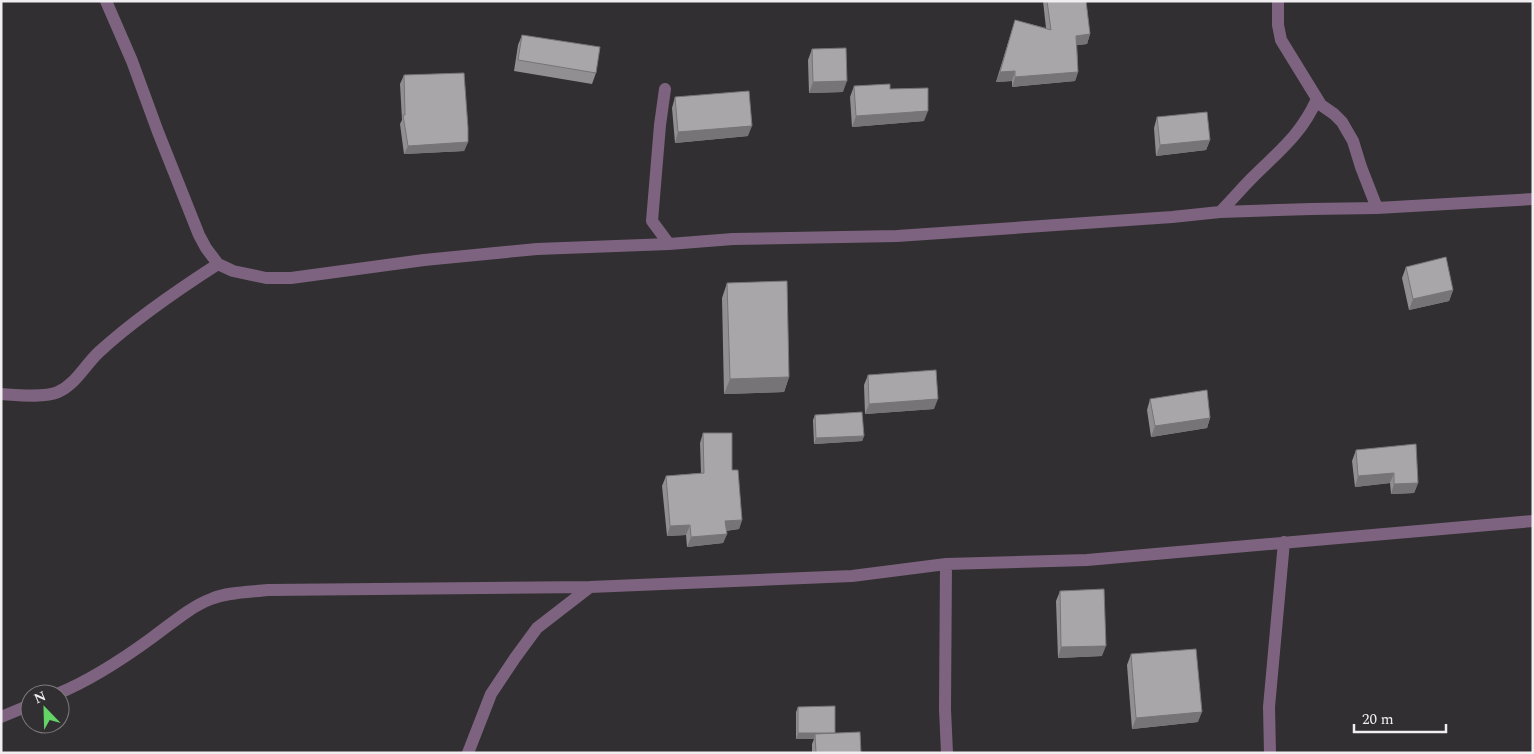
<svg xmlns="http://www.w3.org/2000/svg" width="1534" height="754" viewBox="0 0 1534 754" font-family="Spectral,serif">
	<rect width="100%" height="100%" fill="#312f31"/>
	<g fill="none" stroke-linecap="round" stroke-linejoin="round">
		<path stroke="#7d637f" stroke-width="12" d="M 106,1 L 132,61 L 158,132 L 199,235 L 206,248 L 218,264 L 233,271 L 266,278 L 291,278 L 424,260 L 537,249 L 669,244 L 733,239 L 897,236 L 1172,217 L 1220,212 L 1311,209 L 1377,208 L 1533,199
			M 1278,1 L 1278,25 L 1281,40 L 1321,105 L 1334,114 L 1342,122 L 1353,141 L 1361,167 L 1377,208
			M 665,89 L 660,125 L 652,221 L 669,244
			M 1220,212 C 1231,201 1241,189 1252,178 C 1279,151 1301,135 1317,99
			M 1,394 C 17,395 45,398 58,392 C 76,384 85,365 99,352 C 135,319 176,291 218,264
			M 946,564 L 945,709 L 947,753
			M 57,694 C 91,680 123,659 153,637 C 171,624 190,607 211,599 C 228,592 250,592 268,590 L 590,587 L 852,576 L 946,564 L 1087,560 L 1533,521
			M 1,717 L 30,705
			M 468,753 L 491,694 L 515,658 L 537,628 L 590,587
			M 1270,753 L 1269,707 L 1284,542"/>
	</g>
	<path fill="#918f91" d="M 1043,1 L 1086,1 L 1090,34 L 1087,44 L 1077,45 L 1078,72 L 1075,81 L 1012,87 L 1012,81 L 996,82 L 1015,20 L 1046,28 Z
		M 522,35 L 596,73 L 592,84 L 514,71 L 518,45 Z
		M 812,49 L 843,92 L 809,93 L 808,60 Z
		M 404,75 L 468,142 L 464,151 L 404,154 L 400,124 L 402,120 L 400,84 Z
		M 854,86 L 890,89 L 924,121 L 852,127 L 850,97 Z
		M 675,97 L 748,136 L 675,143 L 672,108 Z
		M 1157,117 L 1210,140 L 1206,150 L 1156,156 L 1154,128 Z
		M 1406,267 L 1453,290 L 1449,301 L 1409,310 L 1402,278 Z
		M 727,283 L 789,377 L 784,392 L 724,394 L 722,298 Z
		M 868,375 L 934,409 L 865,414 L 864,385 Z
		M 1150,399 L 1210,418 L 1207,428 L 1151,437 L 1147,410 Z
		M 815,415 L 864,436 L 862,441 L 814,444 L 813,420 Z
		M 703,433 L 732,470 L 742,520 L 739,529 L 726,531 L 727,534 L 723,543 L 687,547 L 686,535 L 667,536 L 662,486 L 666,476 L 701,473 L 700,443 Z
		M 1356,450 L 1418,483 L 1414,493 L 1391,494 L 1390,483 L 1355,487 L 1352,461 Z
		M 1060,591 L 1102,656 L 1058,658 L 1056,601 Z
		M 1131,654 L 1198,722 L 1132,729 L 1127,665 Z
		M 798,707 L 835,733 L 861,753 L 812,753 L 812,744 L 814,739 L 796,739 L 796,712 Z"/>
	<path fill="#767476" d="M 1090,34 L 1087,44 L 1072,46 L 1076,36 Z
		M 1015,71 L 1012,81 L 996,82 L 1000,72 Z
		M 1078,72 L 1075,81 L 1012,87 L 1015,77 Z
		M 847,81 L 843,92 L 809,93 L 813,82 Z
		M 928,111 L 924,121 L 852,127 L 856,116 Z
		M 752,126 L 748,136 L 675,143 L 678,132 Z
		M 1210,140 L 1206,150 L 1156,156 L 1160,145 Z
		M 468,142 L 464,151 L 404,154 L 408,146 Z
		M 1453,290 L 1449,301 L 1409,310 L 1413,299 Z
		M 789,377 L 784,392 L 724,394 L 730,379 Z
		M 938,399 L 934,409 L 865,414 L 869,404 Z
		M 1210,418 L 1207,428 L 1151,437 L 1155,426 Z
		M 864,436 L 862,441 L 814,444 L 816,438 Z
		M 1394,473 L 1390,483 L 1355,487 L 1358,476 Z
		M 1418,483 L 1414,493 L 1391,494 L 1394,484 Z
		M 742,520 L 739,529 L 722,531 L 725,521 Z
		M 690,525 L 686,535 L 667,536 L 670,526 Z
		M 727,534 L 723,543 L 687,547 L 691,537 Z
		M 1106,646 L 1102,656 L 1058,658 L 1061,647 Z
		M 1202,712 L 1198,722 L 1132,729 L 1136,718 Z
		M 798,733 L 835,733 L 815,734 L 814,739 L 796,739 Z"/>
	<path fill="#a9a6a9" stroke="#767476" d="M 1047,1 L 1086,1 L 1090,34 L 1076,36 L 1078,72 L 1015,77 L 1015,71 L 1000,72 L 1015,20 L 1051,30 Z
		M 522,35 L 600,47 L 596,73 L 518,60 Z
		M 846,48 L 847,81 L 813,82 L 812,49 Z
		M 464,73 L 468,128 L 468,142 L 408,146 L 403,115 L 405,115 L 404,75 Z
		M 890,84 L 890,89 L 928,88 L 928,111 L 856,116 L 854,86 Z
		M 749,91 L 752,126 L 678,132 L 675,97 Z
		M 1207,112 L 1210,140 L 1160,145 L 1157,117 Z
		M 1446,257 L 1453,290 L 1413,299 L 1406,267 Z
		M 787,281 L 789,377 L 730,379 L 727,283 Z
		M 936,370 L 938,399 L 869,404 L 868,375 Z
		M 1207,390 L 1210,418 L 1155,426 L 1150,399 Z
		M 862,412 L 864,436 L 816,438 L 815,415 Z
		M 703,433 L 732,433 L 732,470 L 738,470 L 742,520 L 725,521 L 727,534 L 691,537 L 690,525 L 670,526 L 666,476 L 704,473 Z
		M 1416,444 L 1418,483 L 1394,484 L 1394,473 L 1358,476 L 1356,450 Z
		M 1104,589 L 1106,646 L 1061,647 L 1060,591 Z
		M 1196,649 L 1202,712 L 1136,718 L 1131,654 Z
		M 835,706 L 835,733 L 798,733 L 798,707 Z
		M 860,732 L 861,753 L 816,753 L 815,734 Z"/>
	<rect width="1534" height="754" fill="none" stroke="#f0eef0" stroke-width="5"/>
	<g transform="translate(45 709) rotate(337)"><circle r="24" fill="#312f31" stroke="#7d7b7d"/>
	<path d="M0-4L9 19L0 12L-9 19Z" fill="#64d467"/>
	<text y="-8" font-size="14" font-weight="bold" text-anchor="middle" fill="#f0eef0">N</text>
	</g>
	<path d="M1354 724v8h92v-8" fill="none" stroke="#f0eef0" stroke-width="2.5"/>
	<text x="1362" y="724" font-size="15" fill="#f0eef0" stroke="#312f31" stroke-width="4" paint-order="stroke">20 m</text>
</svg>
